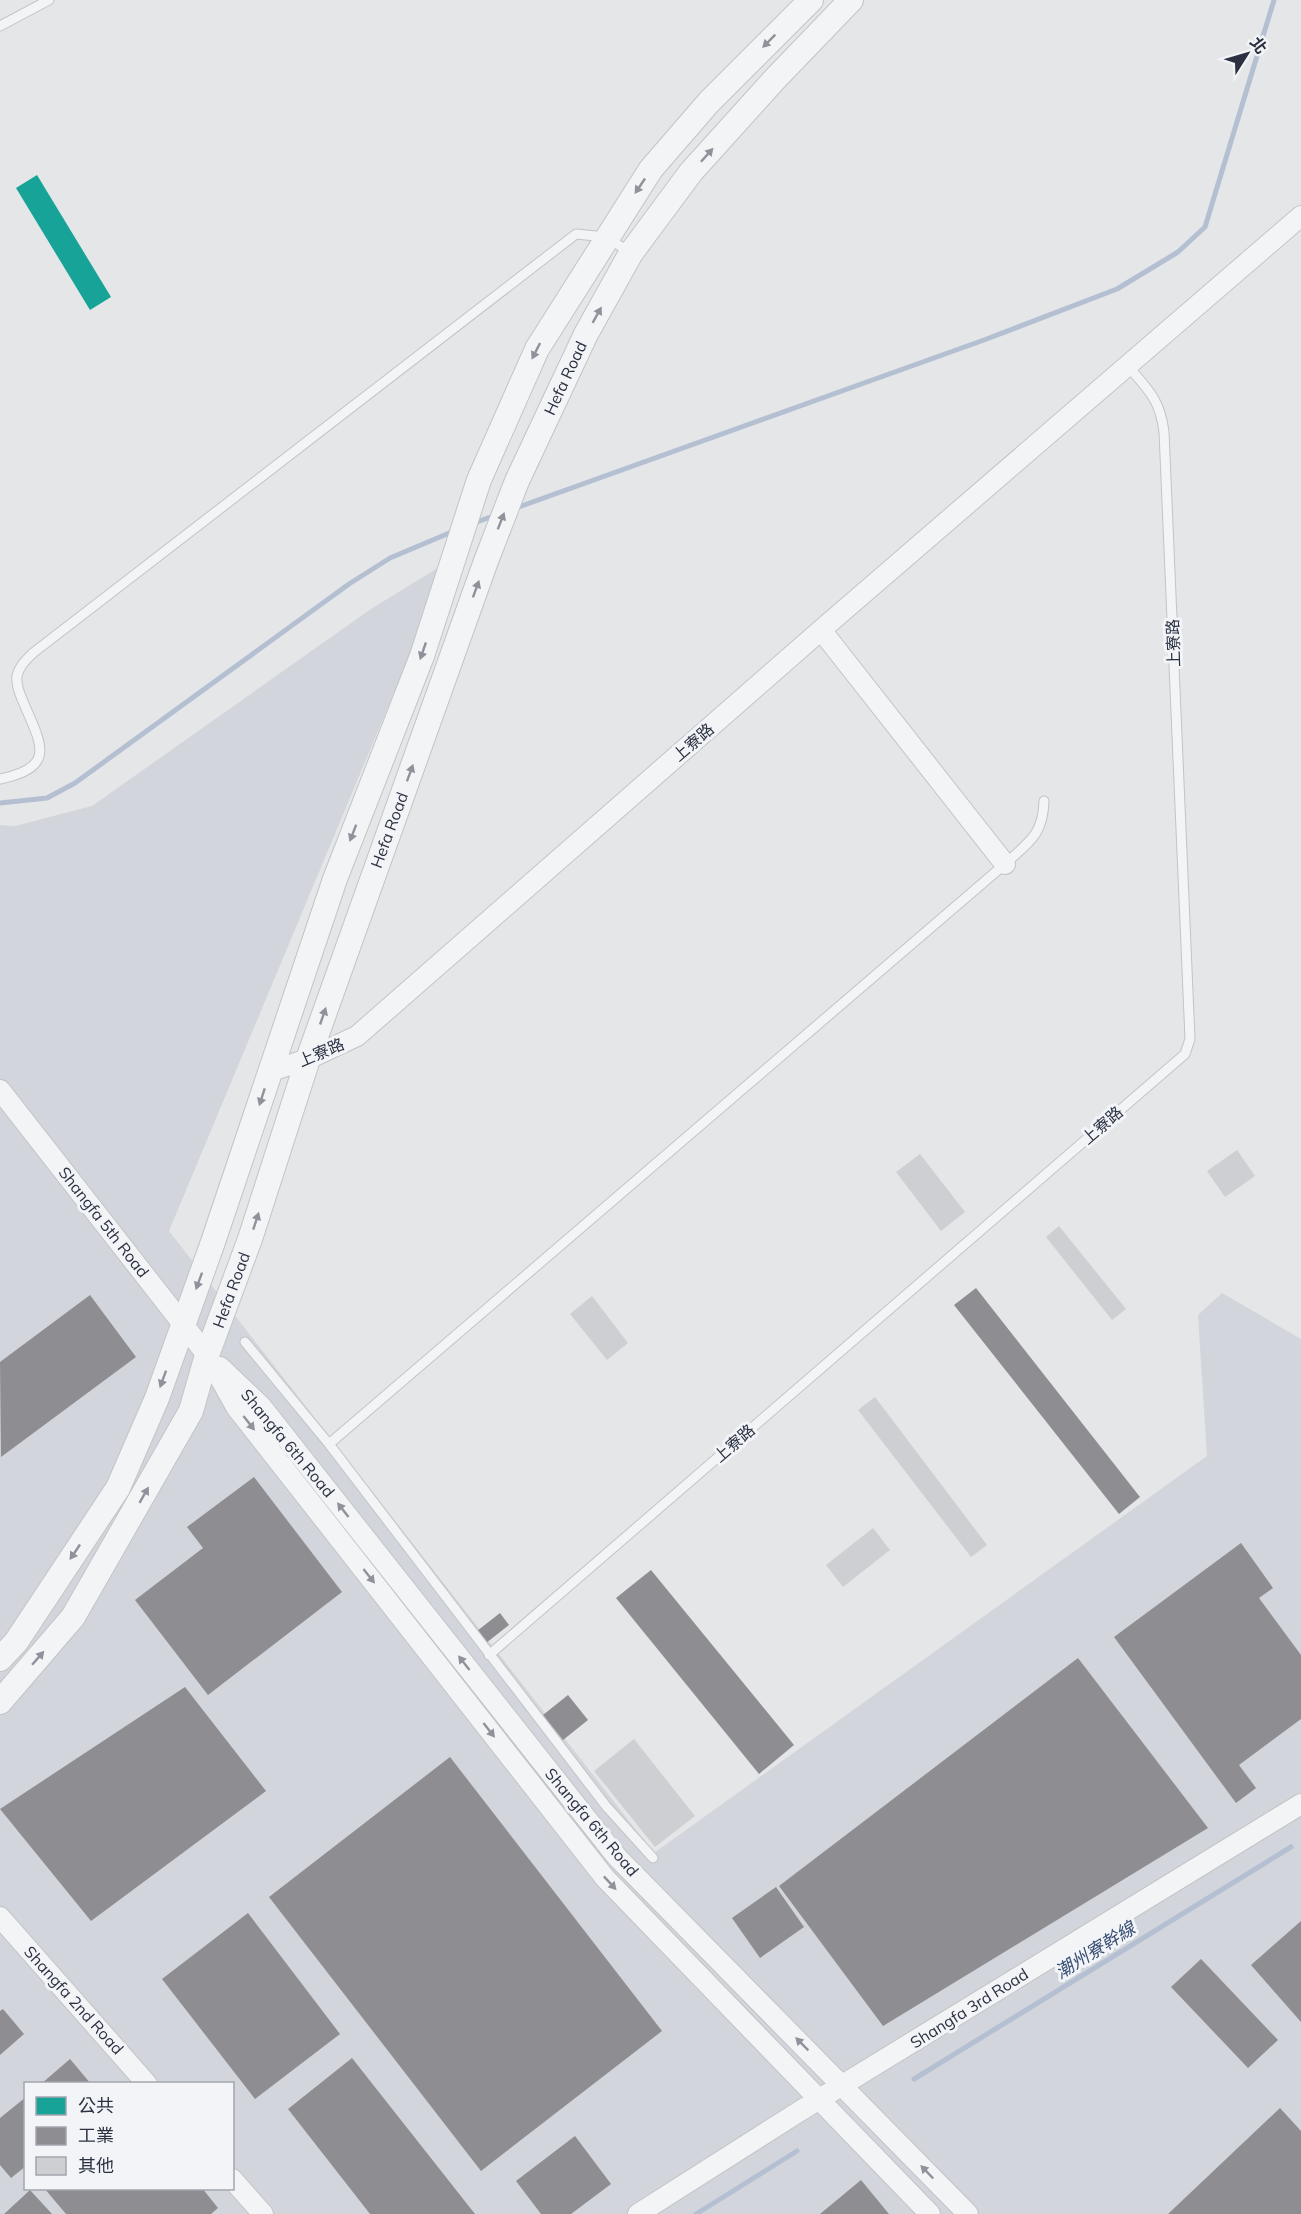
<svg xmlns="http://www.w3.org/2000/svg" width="1301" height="2214" viewBox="0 0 1301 2214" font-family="Mulish,'Noto Sans TC',sans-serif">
	<rect width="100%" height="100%" fill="#e4e6e8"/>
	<path fill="#d2d5db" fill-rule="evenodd" d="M 449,561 L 169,1231 L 654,1853 L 1207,1456 L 1198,1315 L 1222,1293 L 1301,1339 L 1301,2214 L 0,2214 L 0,825 L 15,826 L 92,806 L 371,609 ZM 26,2084 L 232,2084 L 232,2188 L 26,2188 Z"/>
	<path fill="#17a398" d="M 37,175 L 111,297 L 90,310 L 16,188 Z"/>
	<path fill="#8d8d92" d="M 976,1288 L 1140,1497 L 1119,1514 L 954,1305 Z
		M 90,1295 L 136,1357 L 1,1457 L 0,1362 Z
		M 254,1477 L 342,1592 L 208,1695 L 135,1600 L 203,1548 L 187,1527 Z
		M 1241,1543 L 1273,1588 L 1259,1598 L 1301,1655 L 1301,1719 L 1239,1765 L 1256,1788 L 1236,1803 L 1114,1637 Z
		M 651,1570 L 794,1745 L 759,1774 L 616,1598 Z
		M 500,1613 L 509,1625 L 486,1643 L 477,1631 Z
		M 1078,1658 L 1208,1828 L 883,2026 L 779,1886 Z
		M 185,1687 L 266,1791 L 91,1921 L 0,1809 Z
		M 568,1695 L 588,1720 L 563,1740 L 543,1715 Z
		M 450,1757 L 662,2031 L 481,2171 L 269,1897 Z
		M 776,1887 L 804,1927 L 760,1958 L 732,1918 Z
		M 248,1913 L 340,2034 L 255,2099 L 162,1979 Z
		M 1301,1921 L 1301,2022 L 1251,1965 Z
		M 1201,1959 L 1278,2040 L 1248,2068 L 1171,1987 Z
		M 3,2009 L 24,2034 L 0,2055 L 0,2011 Z
		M 352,2058 L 475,2214 L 370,2214 L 288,2109 Z
		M 70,2059 L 91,2084 L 41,2084 Z
		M 26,2097 L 26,2166 L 11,2178 L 0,2165 L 0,2118 Z
		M 1280,2108 L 1301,2131 L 1301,2214 L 1168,2214 Z
		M 575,2136 L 611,2184 L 571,2214 L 541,2214 L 516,2181 Z
		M 861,2180 L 889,2214 L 820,2214 Z
		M 44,2188 L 202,2188 L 218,2208 L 211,2214 L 66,2214 Z
		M 30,2190 L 52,2214 L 4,2214 Z"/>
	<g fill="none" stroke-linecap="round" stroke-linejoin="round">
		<path stroke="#b4c0d2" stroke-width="5" d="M 513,509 L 984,340 L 1117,289 L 1178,252 L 1205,227 L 1274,0
			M 474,523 L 496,515
			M 0,803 L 47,798 L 75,783 L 349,584 L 390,558 L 454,531
			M 914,2079 L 1291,1847
			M 696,2214 L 797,2151"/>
	</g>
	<path fill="#cecfd2" d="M 1237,1150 L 1255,1176 L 1225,1197 L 1207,1171 Z
		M 920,1154 L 965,1212 L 941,1231 L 896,1172 Z
		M 1059,1226 L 1126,1309 L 1112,1320 L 1046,1237 Z
		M 592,1296 L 628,1343 L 607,1360 L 570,1314 Z
		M 875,1397 L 987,1545 L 971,1557 L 858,1410 Z
		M 873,1528 L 890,1550 L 843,1587 L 826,1565 Z
		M 634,1739 L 695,1816 L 655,1847 L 594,1771 Z"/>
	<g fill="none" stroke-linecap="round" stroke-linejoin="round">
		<defs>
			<path id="service" d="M 0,26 L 49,0
				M 0,779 C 60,767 39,741 22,699 C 19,692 16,683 17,676 C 19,666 26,660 33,653 L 576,234 L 606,237 L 631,253
				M 245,1342 L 329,1444 L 606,1806 L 653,1858
				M 329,1444 L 1005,864 C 1029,842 1043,835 1044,801
				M 489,1655 L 1185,1054 L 1190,1039 L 1164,432 C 1160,399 1148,390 1128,366"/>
			<path id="minor" d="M 821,630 L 1005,864
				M 271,1071 L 308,1059 L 357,1036 L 821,630 L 1301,216
				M 0,1090 L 207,1355 L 236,1407 L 605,1878 L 930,2214
				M 220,1367 L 261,1406 L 617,1857 L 968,2214
				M 0,1917 L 147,2084
				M 232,2179 L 263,2214
				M 638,2214 L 800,2111 L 1301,1804"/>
			<path id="tertiary" d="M 0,1659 L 16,1642 L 118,1488 L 157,1398 L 213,1242 L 335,879 L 422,656 L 479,480 L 537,349 L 651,169 L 709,102 L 811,0
				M 0,1702 L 73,1617 L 191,1411 L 207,1355 L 250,1239 L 308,1059 L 486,561 L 517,481 L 586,334 L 631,253 L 691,172 L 774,80 L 851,0"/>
		</defs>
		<use href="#service" stroke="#c2c4c6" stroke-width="11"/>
		<use href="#minor" stroke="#c2c4c6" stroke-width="22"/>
		<use href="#tertiary" stroke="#c2c4c6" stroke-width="26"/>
		<use href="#service" stroke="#f3f4f5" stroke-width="9"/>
		<use href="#minor" stroke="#f3f4f5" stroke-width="20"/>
		<use href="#tertiary" stroke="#f3f4f5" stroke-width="24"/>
	</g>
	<defs><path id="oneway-solid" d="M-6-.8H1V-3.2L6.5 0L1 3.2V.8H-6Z" transform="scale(1.5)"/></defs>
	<g fill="#8f929b">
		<use href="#oneway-solid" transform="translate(769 41) rotate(135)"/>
		<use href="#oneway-solid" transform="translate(707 155) rotate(-48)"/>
		<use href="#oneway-solid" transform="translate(640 186) rotate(124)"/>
		<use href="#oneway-solid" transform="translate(597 315) rotate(-61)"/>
		<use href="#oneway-solid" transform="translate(536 351) rotate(117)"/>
		<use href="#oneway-solid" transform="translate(501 521) rotate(-69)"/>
		<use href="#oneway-solid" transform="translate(476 589) rotate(-70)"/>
		<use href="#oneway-solid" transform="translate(423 651) rotate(109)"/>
		<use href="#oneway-solid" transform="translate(410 773) rotate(-70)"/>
		<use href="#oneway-solid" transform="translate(353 833) rotate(111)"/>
		<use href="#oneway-solid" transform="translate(323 1016) rotate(-71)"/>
		<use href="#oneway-solid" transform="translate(262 1097) rotate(108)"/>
		<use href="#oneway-solid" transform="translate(256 1221) rotate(-72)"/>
		<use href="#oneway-solid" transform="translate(199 1281) rotate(110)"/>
		<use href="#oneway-solid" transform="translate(163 1379) rotate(110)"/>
		<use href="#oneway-solid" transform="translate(249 1423) rotate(52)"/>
		<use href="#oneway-solid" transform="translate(144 1495) rotate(-60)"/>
		<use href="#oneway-solid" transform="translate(343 1510) rotate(-128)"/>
		<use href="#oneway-solid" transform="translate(75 1552) rotate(124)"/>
		<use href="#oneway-solid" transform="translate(369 1576) rotate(52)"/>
		<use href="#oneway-solid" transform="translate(38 1658) rotate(-49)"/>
		<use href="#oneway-solid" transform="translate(464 1663) rotate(-128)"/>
		<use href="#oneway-solid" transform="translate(489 1730) rotate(52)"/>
		<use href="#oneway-solid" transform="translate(610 1883) rotate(47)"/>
		<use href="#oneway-solid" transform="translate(802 2044) rotate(-135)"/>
		<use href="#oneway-solid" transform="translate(927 2172) rotate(-134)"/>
	</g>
	<g text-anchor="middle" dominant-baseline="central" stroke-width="6" stroke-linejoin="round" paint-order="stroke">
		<g font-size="16" fill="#2b3141" stroke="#f2f4f7">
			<text transform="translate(565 378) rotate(-65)">Hefa Road</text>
			<text transform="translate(1173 643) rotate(-92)">上寮路</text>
			<text transform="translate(693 742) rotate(-41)">上寮路</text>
			<text transform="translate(389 830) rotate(-70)">Hefa Road</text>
			<text transform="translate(321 1052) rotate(-23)">上寮路</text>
			<text transform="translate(1102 1125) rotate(-41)">上寮路</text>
			<text transform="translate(104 1222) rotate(52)">Shangfa 5th Road</text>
			<text transform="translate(231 1290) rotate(-70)">Hefa Road</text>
			<text transform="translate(288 1443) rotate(50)">Shangfa 6th Road</text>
			<text transform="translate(734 1443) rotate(-41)">上寮路</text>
			<text transform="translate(592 1822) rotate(50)">Shangfa 6th Road</text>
			<text transform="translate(74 2000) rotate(48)">Shangfa 2nd Road</text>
			<text transform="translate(969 2008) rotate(-32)">Shangfa 3rd Road</text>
		</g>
		<g font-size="18" font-style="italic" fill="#374d73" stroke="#f2f4f7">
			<text transform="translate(1095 1950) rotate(-32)">潮州寮幹線</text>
		</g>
	</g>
	<rect x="24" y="2082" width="210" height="108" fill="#f2f4f7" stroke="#a2a6ae" stroke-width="1.5"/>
	<rect x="36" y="2097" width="30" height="18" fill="#17a398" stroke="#a2a6ae" stroke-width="1.5"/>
	<text x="78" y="2112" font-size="18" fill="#2b3141">公共</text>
	<rect x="36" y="2127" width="30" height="18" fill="#8d8d92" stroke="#a2a6ae" stroke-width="1.5"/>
	<text x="78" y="2142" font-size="18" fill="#2b3141">工業</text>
	<rect x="36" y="2157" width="30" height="18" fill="#cecfd2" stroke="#a2a6ae" stroke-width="1.5"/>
	<text x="78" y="2172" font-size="18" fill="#2b3141">其他</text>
	<g transform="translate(1247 54) rotate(53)" stroke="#f2f4f7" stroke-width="4.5" paint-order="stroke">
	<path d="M0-4.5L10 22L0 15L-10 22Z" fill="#2b3141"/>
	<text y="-9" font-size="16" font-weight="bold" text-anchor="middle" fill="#2b3141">北</text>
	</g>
</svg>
